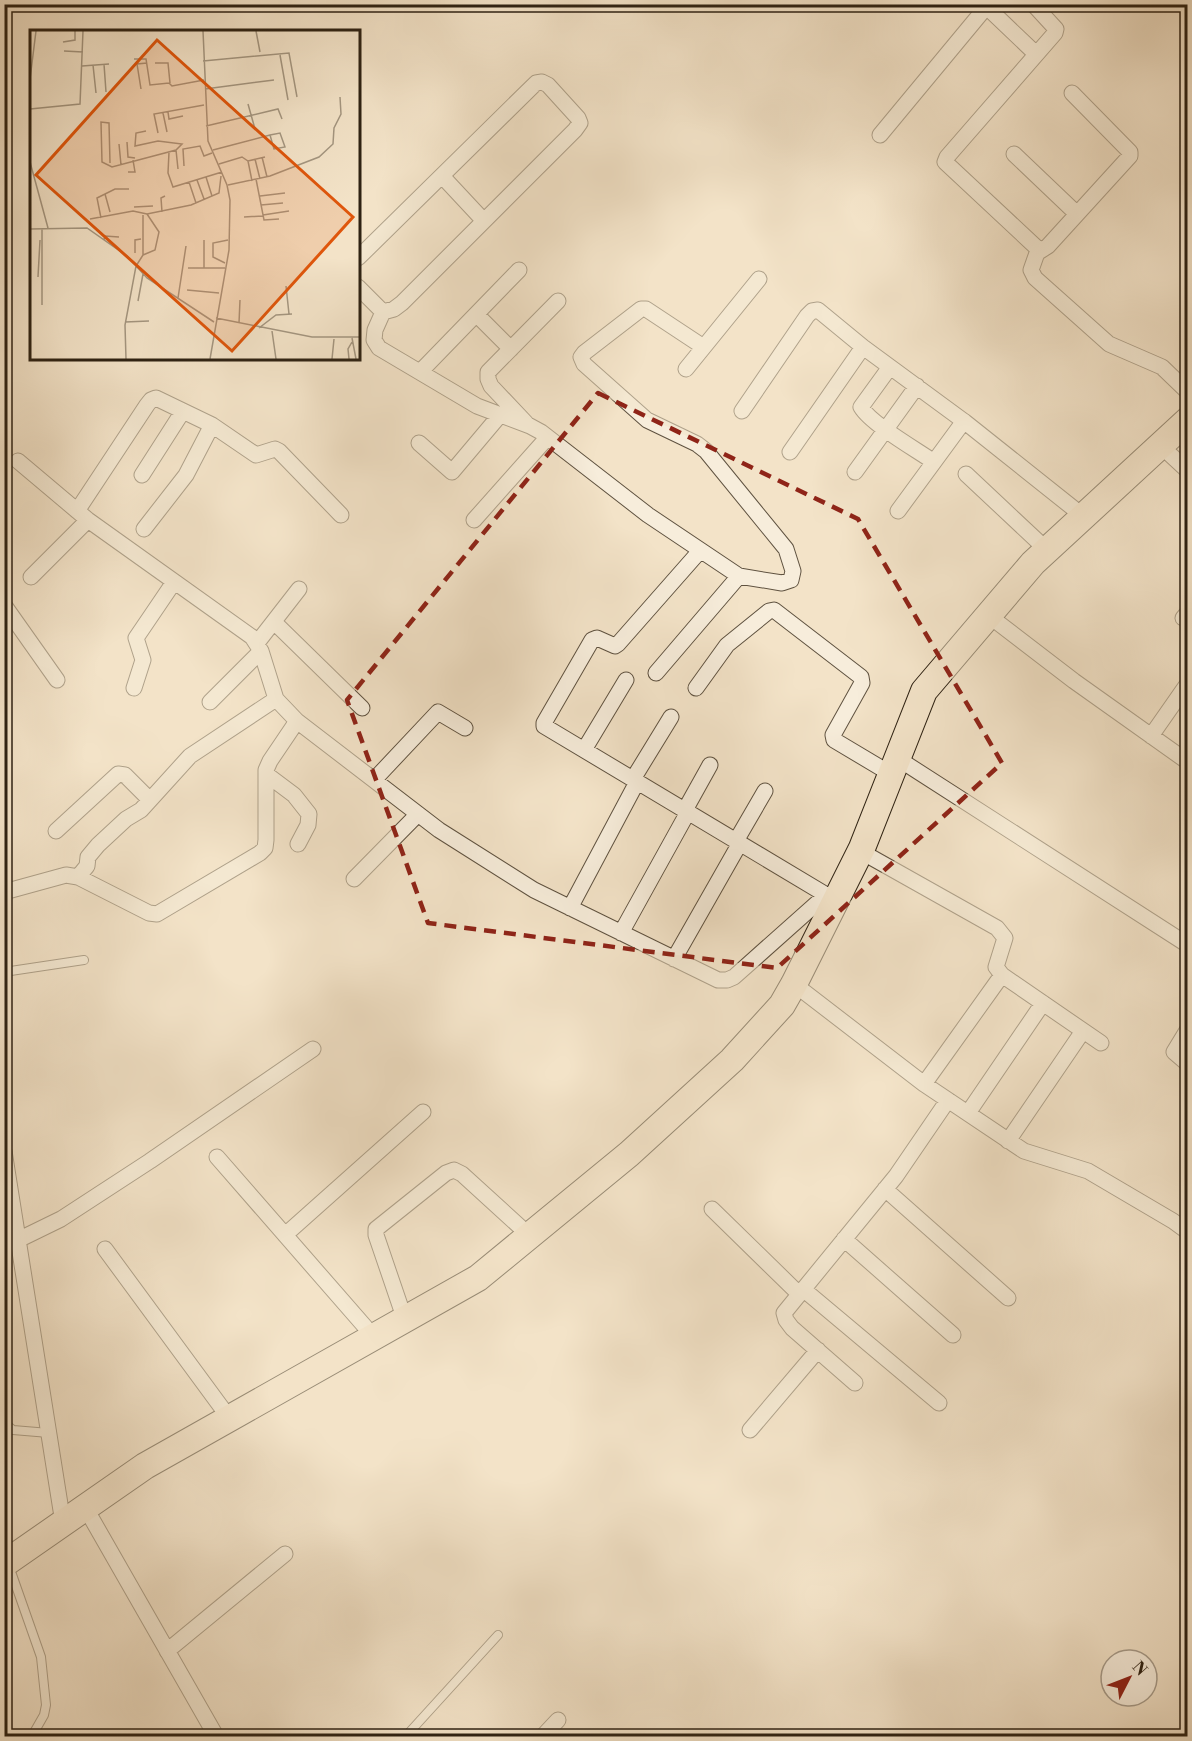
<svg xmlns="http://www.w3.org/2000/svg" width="1192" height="1741" viewBox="0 0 1192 1741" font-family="'Libre Bodoni',serif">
	<rect width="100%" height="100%" fill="#f3e3c8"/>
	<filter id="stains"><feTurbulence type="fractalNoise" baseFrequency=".00333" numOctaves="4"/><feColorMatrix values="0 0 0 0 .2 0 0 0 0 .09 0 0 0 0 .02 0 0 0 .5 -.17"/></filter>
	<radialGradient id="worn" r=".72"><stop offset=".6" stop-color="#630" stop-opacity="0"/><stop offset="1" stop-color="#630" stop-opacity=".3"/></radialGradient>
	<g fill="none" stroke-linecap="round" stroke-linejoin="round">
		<defs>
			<path id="service" d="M 4,972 L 84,960
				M 4,1423 L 13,1430 L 49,1433
				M 9,1566 L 41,1657 L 46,1705 L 44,1715 L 32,1736
				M 406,1736 L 498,1635"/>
			<path id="minor" d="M 1033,4 L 1056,29 L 1055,33 L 947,157 L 945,162 L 1037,248 L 1037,253 L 1031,270 L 1035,278 L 1109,344 L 1162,367 L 1188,392
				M 880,135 L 982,12 L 987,9 L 991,11 L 1036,54
				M 1014,154 L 1077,214
				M 442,176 L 484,221
				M 1037,253 L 1048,246 L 1130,156 L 1130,152 L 1072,93
				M 358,258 L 536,83 L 542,82 L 548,85 L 578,118 L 580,123 L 575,130 L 402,303 L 394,309 L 383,312
				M 358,287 L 383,312 L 375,330 L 374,340 L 379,348 L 477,406 L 530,426 L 541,432 L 648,515 L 739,576 L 782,583 L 791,580 L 793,571 L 786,549 L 706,451 L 697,444 L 647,420 L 584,364 L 581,357 L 584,353 L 641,309 L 646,309 L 702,346
				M 477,315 L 511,349
				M 890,367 L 861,407 C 871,424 917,450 934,462
				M 686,369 L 759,279
				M 420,372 L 519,270
				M 742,411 L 807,316 L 812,311 L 818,310 L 863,347 L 965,422 L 1083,516
				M 526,423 L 491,386 L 488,379 L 488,372 L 558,301
				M 419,443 L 452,472 L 500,415
				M 1160,445 L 1188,471
				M 790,452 L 863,347
				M 18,461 L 88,520 L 252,637 L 261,651 L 276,699 L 297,721 L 439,830 L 534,890 L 718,980 L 727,980 L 734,977 L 826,895
				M 855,472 L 917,386
				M 966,474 L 1047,550
				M 142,475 L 183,411
				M 77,511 L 147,405 L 151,400 L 156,398 L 212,425 L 256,455 L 275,449 L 279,451 L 341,515
				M 898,511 L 964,421
				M 474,520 L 547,438
				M 144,529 L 186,475 L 212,425
				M 699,552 L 618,644 L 615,646 L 597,638 L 592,640 L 544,723 L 544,726 L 833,899
				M 31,577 L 88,520
				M 4,605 L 57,680
				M 988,615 L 1074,681 L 1188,762
				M 1183,618 L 1188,612
				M 274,622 L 362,708
				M 257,643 L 299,589
				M 656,673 L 739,576
				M 134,688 L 143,660 L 136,638 L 174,582
				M 696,688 L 727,645 L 769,611 L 774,610 L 861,677 L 862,683 L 833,735 L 834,740 L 891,774
				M 210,702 L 261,651
				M 1151,736 L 1188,683
				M 584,750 L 626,680
				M 897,758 L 1188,945
				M 266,774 L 294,795 L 309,814 L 308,825 L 298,844
				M 633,779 L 671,717
				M 374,780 L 438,712 L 465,728
				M 685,810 L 710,765
				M 56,831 L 118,774 L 125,775 L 150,800
				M 736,841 L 765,791
				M 860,851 L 997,928 L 1005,938 L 996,967 L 1002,975 L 1101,1043
				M 78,877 L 149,913 L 157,914 L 260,853 L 265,848 L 266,840 L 266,770 L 270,761 L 297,721
				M 354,879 L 418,814
				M 4,892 L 66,875 L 78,877 L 87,866 L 88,857 L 98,845 L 126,819 L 141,810 L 190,756 L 276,699
				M 570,908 L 637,782
				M 621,933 L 688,812
				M 674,959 L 740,843
				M 794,984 L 924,1084 L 1024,1151 L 1088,1171 L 1173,1221 L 1188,1232
				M 1188,1029 L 1174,1052 L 1188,1064
				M 924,1084 L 1002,975
				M 968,1113 L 1043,1003
				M 1008,1141 L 1083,1031
				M 4,1151 L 63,1523
				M 217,1157 L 374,1337
				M 885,1189 L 1008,1298
				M 712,1209 L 799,1294
				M 285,1235 L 423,1112
				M 844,1239 L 953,1335
				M 18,1240 L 61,1219 L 150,1161 L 313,1049
				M 105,1249 L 230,1419
				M 803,1289 L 939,1403
				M 405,1320 L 376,1235 L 376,1229 L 446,1173 L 454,1170 L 462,1174 L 530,1236
				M 855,1383 L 792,1328 L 786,1320 L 784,1313 L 896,1176 L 948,1100
				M 750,1430 L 818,1350
				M 85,1507 L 216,1736
				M 167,1651 L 285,1554
				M 543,1736 L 558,1720"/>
			<path id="trunk" d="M 4,1564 L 145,1466 L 478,1278 L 629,1154 L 732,1060 L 782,1005 L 794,984 L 862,848 L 924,691 L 1033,563 L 1188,420"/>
		</defs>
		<use href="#service" stroke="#5f5240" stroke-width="10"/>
		<use href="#minor" stroke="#5f5240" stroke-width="17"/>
		<use href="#trunk" stroke="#2e2213" stroke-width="28"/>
		<use href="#service" stroke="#f7eddb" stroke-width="8"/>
		<use href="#minor" stroke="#f7eddb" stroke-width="15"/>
		<use href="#trunk" stroke="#f3e3c8" stroke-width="26"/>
	</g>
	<path d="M0 0H1192V1741H0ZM 598,393 L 858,519 L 1002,763 L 777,968 L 428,923 L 347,700 Z" fill="#f3e3c8" fill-opacity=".55" fill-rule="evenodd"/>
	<path fill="none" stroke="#8f2418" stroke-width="4.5" stroke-dasharray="12 8" stroke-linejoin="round" d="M 598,393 L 858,519 L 1002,763 L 777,968 L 428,923 L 347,700 Z"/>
	<g transform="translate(30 30)">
		<rect width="330" height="330" fill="#f3e3c8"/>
		<path fill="none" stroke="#a49680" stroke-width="1.5" d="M 173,1 L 178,111 L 197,155 L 200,170 L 199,220 L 180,329M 226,1 L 230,22M 33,12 L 45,10 L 45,1M 34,21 L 53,22M 250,25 L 258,70M 104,29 L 116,29 L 120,55 L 139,53 L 142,56 L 174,50M 173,31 L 259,23 L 267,67M 125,33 L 138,33 L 140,53M 74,34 L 76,62M 63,35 L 66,63M 52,36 L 79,34M 0,49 L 6,1M 111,59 L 107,34 L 117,33M 175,59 L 244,50M 218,74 L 225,99M 0,79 L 50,74 L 53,1M 138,82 L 139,89 L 153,86M 133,83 L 137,102M 176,96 L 248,79 L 252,89M 128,103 L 124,84 L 174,75M 97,112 L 98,127 L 105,128M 89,114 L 91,135M 146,120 L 148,139M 183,120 L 240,105 L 250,103 L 255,117 L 244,119 L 240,105M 139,122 L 138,143 L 143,157 L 192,142M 232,127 L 237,147M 225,129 L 230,149M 218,131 L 222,151M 0,132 L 18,198M 80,133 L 79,93 L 71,92 L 72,132 L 82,137 L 146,120 L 152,114 L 128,111 L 105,116 L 106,103 L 116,101M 189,134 L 212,127 L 218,131 L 235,127M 154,136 L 153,119 L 170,116 L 174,126 L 182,123M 98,142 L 105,142 L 103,130M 176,147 L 182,166M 226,149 L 234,190 L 249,189M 167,150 L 174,169M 159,152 L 166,173M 198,155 L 240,146 L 289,127 L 303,114 L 304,98 L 311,84 L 310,67M 75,164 L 80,182M 230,166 L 255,163M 231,175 L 253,173M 104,177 L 123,176M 132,182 L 131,168 L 135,166M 233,185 L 259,181M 214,187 L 233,186M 71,188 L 67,168 L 85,159 L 99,159M 60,189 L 103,181 L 117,184 L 161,175 L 189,163 L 191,146M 0,199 L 57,198 L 97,226 L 117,248 L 184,292M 74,210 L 75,206 L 89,207M 105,223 L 105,210 L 111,209M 113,225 L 125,220 L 129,202 L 117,184M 195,233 L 183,227 L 183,213 L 198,210M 158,238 L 195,238M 174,238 L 174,210M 8,247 L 10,210M 256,256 L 259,284M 157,260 L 189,263M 148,268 L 156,216M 108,271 L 113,244M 12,275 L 12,199M 186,288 L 282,307 L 330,307M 95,292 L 119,291M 209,293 L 210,270M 229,298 L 246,285 L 262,284M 242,301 L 246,329M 322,308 L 326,329M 96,329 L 95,295 L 106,236 L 113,225 L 113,185M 302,329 L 304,309M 319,329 L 318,319 L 322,312"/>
		<path fill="#df560c" fill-opacity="0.15" stroke="#df560c" stroke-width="3" d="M 127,10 L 323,187 L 202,321 L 6,145 Z"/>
		<rect width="330" height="330" fill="none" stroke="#2e2213" stroke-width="3"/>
	</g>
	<rect width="1192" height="1741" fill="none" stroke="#f3e3c8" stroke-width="24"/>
	<rect x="6" y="6" width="1180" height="1729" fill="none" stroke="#2e2213" stroke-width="3"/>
	<rect x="12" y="12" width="1168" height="1717" fill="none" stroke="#2e2213" stroke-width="1.5"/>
	<g transform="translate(1129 1678) rotate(48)"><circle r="28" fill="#f7eddb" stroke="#a79c8b" stroke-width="1.5"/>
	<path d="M0-4.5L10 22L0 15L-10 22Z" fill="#8f2418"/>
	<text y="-9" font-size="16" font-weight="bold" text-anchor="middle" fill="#2e2213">N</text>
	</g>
	<rect width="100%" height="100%" filter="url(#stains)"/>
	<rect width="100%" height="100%" fill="url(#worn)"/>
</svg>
